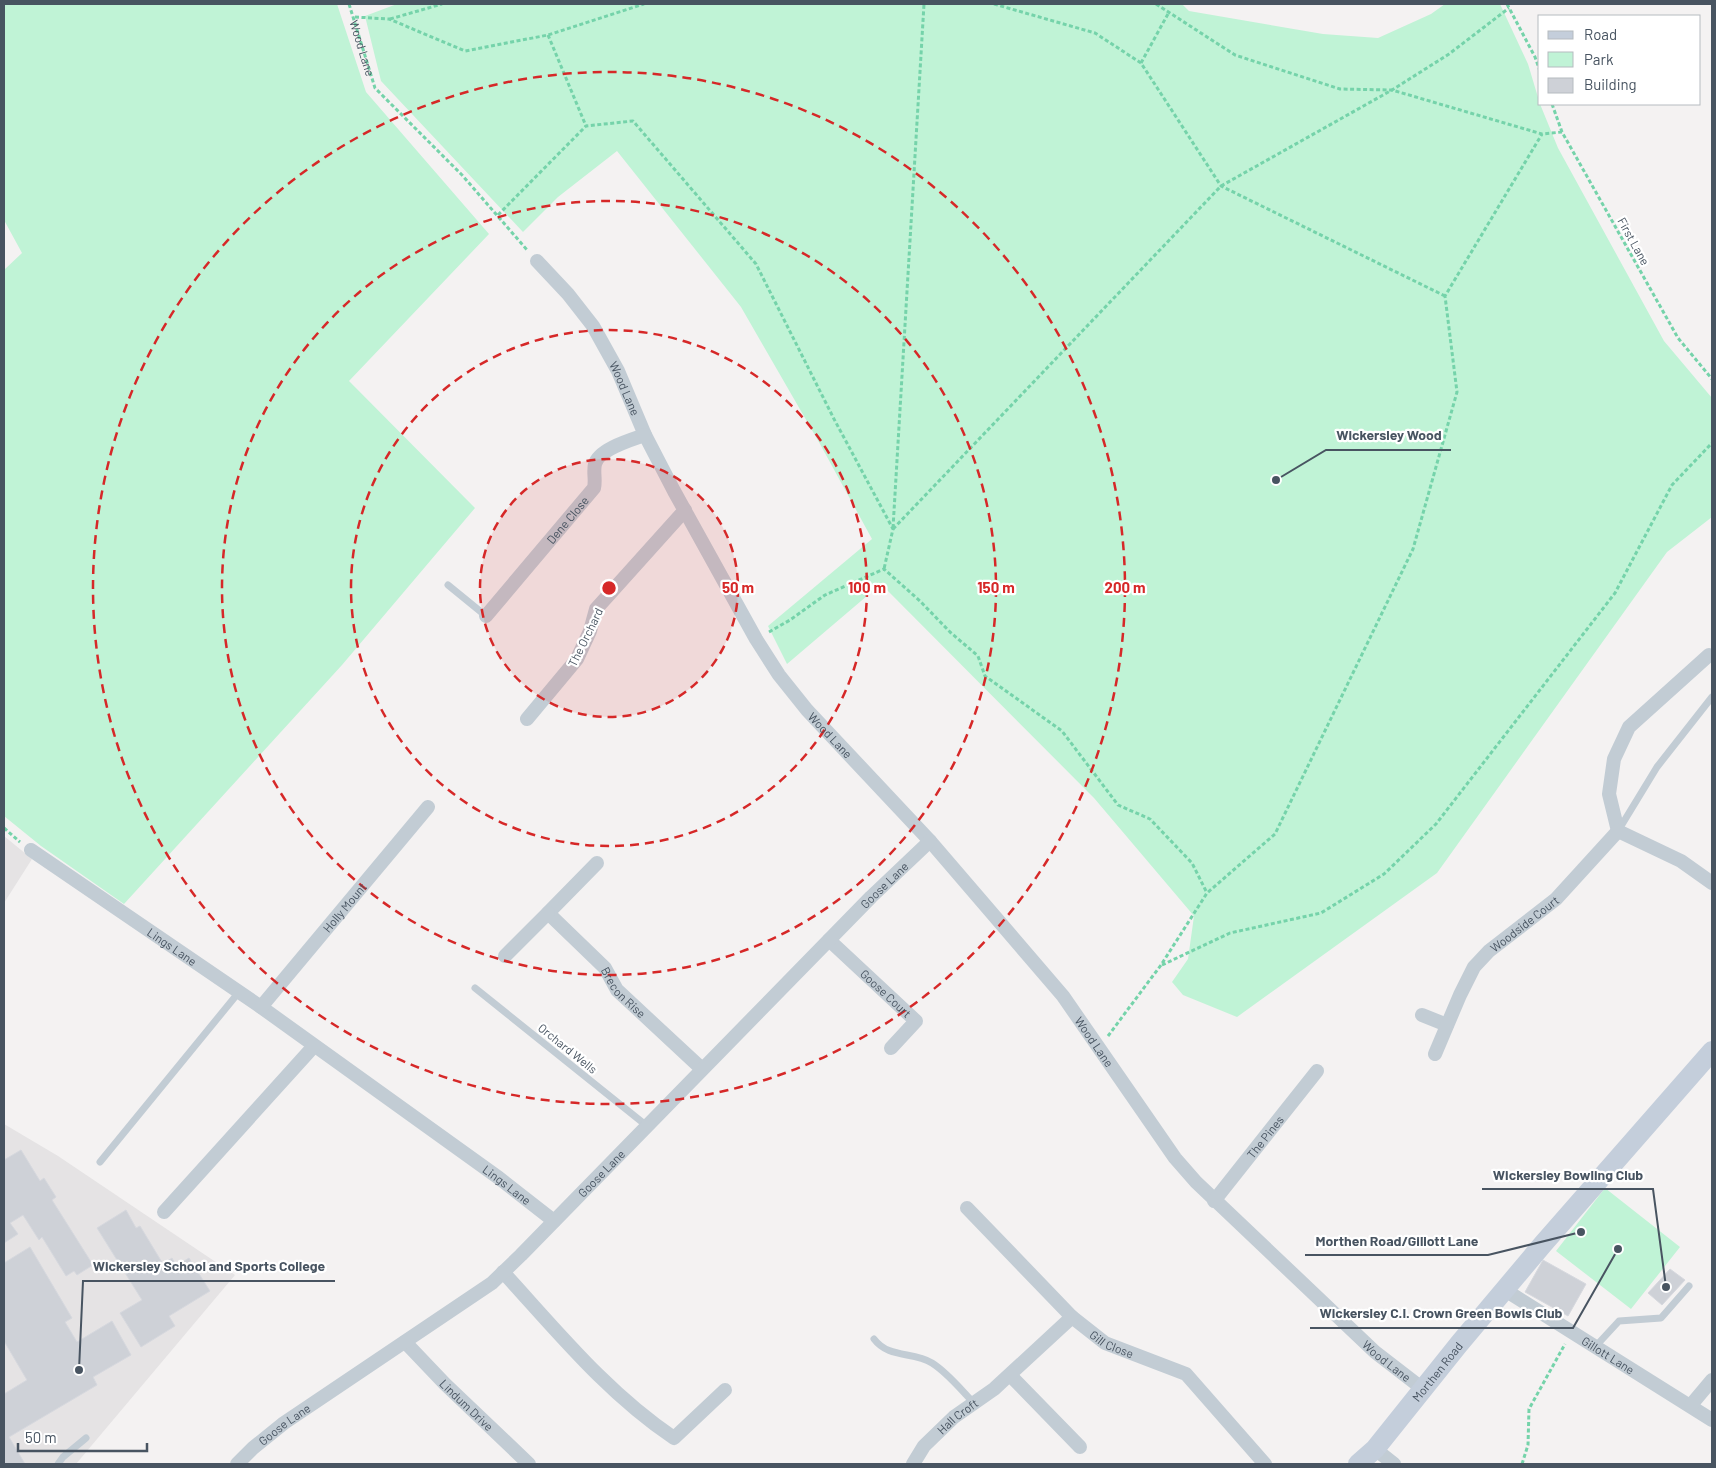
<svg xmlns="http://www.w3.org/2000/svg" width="1716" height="1468" viewBox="0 0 1716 1468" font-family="Barlow,sans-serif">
	<rect width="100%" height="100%" fill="#f4f2f2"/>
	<path fill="#e5e3e4" d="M 4,836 L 32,859 L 4,903 Z
		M 4,1124 L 58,1156 L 235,1275 L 76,1464 L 4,1464 Z"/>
	<path fill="#c0f3d6" d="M 4,4 L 337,4 L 366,92 L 489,234 L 349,381 L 475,508 L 342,665 L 124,904 L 41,846 L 4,816 L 4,270 L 22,253 L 4,220 Z
		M 397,4 L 1182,4 L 1189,11 L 1323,34 L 1378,38 L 1431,14 L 1445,4 L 1500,4 L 1528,64 L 1540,104 L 1558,148 L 1664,341 L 1712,398 L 1712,517 L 1667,552 L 1437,873 L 1237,1017 L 1183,995 L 1172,982 L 1188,959 L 1194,916 L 1094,798 L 881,584 L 787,664 L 768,626 L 872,539 L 820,444 L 741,307 L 617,151 L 558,197 L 523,232 L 381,81 L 365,16 Z
		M 1605,1188 L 1680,1247 L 1631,1309 L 1556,1251 Z"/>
	<path fill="#ced1d7" stroke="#d6d8de" d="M 21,1150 L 40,1181 L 44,1178 L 56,1197 L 52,1200 L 93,1265 L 77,1275 L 74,1271 L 66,1276 L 42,1237 L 39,1240 L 23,1215 L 10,1223 L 18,1234 L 4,1243 L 4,1160 Z
		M 126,1210 L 136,1228 L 140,1226 L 163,1264 L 172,1258 L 176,1266 L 189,1258 L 210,1291 L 169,1316 L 175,1326 L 141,1347 L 120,1313 L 142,1300 L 97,1228 Z
		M 30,1247 L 72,1318 L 65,1322 L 77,1342 L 112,1321 L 131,1355 L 93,1377 L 97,1385 L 9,1437 L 25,1464 L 4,1464 L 4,1394 L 27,1380 L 4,1341 L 4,1263 Z
		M 1543,1260 L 1586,1284 L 1568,1316 L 1525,1292 Z
		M 1670,1269 L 1685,1280 L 1662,1305 L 1648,1293 Z"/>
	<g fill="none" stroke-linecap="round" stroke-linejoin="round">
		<g stroke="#75d3aa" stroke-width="3" stroke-dasharray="4 2.5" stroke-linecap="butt">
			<path id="s1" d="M 349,4 L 375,88 L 462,175 L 528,251"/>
			<path d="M 994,4 L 1095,33 L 1141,63 L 1221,186 L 1445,296"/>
			<path d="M 1156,4 L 1235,55 L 1340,89 L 1392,90 L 1542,134 L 1562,132"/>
			<path d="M 1507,4 L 1535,57 L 1540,71"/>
			<path d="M 355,17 L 389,19 L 465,51 L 548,35 L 644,4"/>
			<path d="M 390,19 L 442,4"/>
			<path d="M 548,35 L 586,126"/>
			<path d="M 1141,63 L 1169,12"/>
			<path d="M 1552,104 L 1562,132 L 1678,338 L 1712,379"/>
			<path d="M 498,215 L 586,126 L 633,121 L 756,264 L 834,419 L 893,529 L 884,569"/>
			<path d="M 893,528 L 924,4"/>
			<path d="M 893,529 L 1221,186 L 1392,90 L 1449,54 L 1509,8"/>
			<path d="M 769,632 L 790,620 L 825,595 L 884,569 L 920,601 L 950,632 L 978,656 L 985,676 L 1062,731 L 1118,805 L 1150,819 L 1192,863 L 1207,893"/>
			<path d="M 4,828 L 20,842"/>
			<path d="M 1162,965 L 1230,933 L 1321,913 L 1384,874 L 1436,824 L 1615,593 L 1672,485 L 1712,443"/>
			<path d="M 1108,1036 L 1161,965 L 1207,893 L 1275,834 L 1413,549 L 1457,392 L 1445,296 L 1542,134"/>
			<path d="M 1522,1464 L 1528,1445 L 1529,1409 L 1565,1344"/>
		</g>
		<path stroke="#c2ccd4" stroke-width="7" d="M 448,585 L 486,616
			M 1618,831 L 1657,767 L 1712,697
			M 475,988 L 647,1126
			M 100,1162 L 239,992
			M 874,1339 C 889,1359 913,1351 932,1363 C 948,1373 961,1390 974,1403
			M 1595,1347 L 1619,1321 L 1661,1318 L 1689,1286
			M 58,1464 L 63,1457 L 86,1438"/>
		<g stroke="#c2ccd4" stroke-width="14">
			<path id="s2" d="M 537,261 L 568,294 L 593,326 L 618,371 L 645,435 L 674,491 L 756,639 L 779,675 L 807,710 L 930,841 L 1063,996 L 1175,1158 L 1196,1182 L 1375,1352 L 1423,1389"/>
			<path id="s3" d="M 486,616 L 594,488 C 596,480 593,472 595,464 C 599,449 631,440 645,435"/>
			<path d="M 527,719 L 577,659 L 590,631 L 596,609 L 685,510"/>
			<path d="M 1618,831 L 1609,794 L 1614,759 L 1629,727 L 1709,655"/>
			<path id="s4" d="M 31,850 L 261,1007 L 499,1178 L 554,1221"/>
			<path id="s5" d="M 597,863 L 548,913 L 605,968 L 617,990 L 702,1069"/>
			<path id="s6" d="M 829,940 L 916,1021 L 891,1048"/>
			<path d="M 505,956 L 548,913"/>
			<path id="s7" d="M 261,1007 L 428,807"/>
			<path d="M 1422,1015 L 1447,1025"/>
			<path id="s8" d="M 1435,1054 L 1460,995 L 1474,967 L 1489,951 L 1556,899 L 1618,831 L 1681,861 L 1712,883"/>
			<path id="s9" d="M 1214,1201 L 1317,1071"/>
			<path id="s10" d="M 967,1208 L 1072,1317 L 1105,1343 L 1186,1374 L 1265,1464"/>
			<path d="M 164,1212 L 314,1046"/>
			<path d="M 503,1272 C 557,1331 607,1393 674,1438 L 725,1390"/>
			<path id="s11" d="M 1505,1290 L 1712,1420"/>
			<path id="s12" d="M 405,1342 L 445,1384 L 529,1464"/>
			<path d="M 1010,1375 L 1080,1447"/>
			<path d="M 1691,1405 L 1712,1380"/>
			<path d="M 1375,1449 L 1394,1464"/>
			<path id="s13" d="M 237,1464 L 253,1448 L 284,1423 L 492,1283 L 521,1255 L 871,897 L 930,841"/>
			<path id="s14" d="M 913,1464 L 924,1446 L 954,1417 L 994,1389 L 1072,1317"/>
		</g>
		<path stroke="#c4cedb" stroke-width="20" id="s15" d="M 1358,1464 L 1375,1449 L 1459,1344 L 1543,1244 L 1712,1051"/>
	</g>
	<circle cx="609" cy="588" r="129" fill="#d62828" fill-opacity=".12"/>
	<g fill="none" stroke="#d62828" stroke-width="2.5" stroke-dasharray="9 6">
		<circle cx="609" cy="588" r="129"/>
		<circle cx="609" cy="588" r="258"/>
		<circle cx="609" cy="588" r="387"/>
		<circle cx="609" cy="588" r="516"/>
	</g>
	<g text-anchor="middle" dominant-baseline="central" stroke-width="4.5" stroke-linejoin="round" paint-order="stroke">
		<g font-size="12" fill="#485461" stroke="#fff">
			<text stroke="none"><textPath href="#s1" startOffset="46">Wood Lane</textPath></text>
			<text transform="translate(1634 241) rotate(61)">First Lane</text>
			<text stroke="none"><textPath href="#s2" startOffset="156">Wood Lane</textPath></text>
			<text stroke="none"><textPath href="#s3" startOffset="126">Dene Close</textPath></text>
			<text transform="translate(585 637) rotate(-64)">The Orchard</text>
			<text stroke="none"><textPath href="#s2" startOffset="561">Wood Lane</textPath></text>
			<text stroke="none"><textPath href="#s13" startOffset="872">Goose Lane</textPath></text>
			<text stroke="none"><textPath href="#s7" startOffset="130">Holly Mount</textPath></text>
			<text stroke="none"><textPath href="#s8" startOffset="162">Woodside Court</textPath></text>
			<text stroke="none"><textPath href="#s4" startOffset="171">Lings Lane</textPath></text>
			<text stroke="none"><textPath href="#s5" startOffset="180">Brecon Rise</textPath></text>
			<text stroke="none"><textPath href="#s6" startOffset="78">Goose Court</textPath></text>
			<text stroke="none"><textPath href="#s2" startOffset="966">Wood Lane</textPath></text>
			<text transform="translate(568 1048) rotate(39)">Orchard Wells</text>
			<text stroke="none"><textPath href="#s9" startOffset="82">The Pines</textPath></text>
			<text stroke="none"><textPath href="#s13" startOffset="468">Goose Lane</textPath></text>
			<text stroke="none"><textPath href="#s4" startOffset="582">Lings Lane</textPath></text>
			<text stroke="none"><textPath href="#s10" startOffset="200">Gill Close</textPath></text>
			<text stroke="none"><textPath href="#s11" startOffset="122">Gillott Lane</textPath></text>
			<text stroke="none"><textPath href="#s2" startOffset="1401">Wood Lane</textPath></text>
			<text stroke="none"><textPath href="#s15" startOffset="122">Morthen Road</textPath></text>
			<text stroke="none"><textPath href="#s12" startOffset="88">Lindum Drive</textPath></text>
			<text stroke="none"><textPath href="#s14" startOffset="66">Hall Croft</textPath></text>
			<text stroke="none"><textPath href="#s13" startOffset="62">Goose Lane</textPath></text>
		</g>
	</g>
	<circle cx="609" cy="588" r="8" fill="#d62828" stroke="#fff" stroke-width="2.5"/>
	<g font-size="15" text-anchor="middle" font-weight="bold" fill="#d62828" stroke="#fff" stroke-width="4.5" stroke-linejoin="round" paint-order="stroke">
		<text x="738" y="593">50 m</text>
		<text x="867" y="593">100 m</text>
		<text x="996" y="593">150 m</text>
		<text x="1125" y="593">200 m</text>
	</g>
	<path fill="none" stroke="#485461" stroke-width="2" d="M1276 480L1326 450H1451M1666 1287L1653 1189H1482M1581 1232L1488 1255H1305M79 1370L83 1281H335M1618 1249L1573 1328H1310"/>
	<g fill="#485461" stroke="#fff" stroke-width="2">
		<circle cx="1276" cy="480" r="5"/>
		<circle cx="1666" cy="1287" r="5"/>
		<circle cx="1581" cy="1232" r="5"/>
		<circle cx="79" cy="1370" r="5"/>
		<circle cx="1618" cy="1249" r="5"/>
	</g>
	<g font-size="14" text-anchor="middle" font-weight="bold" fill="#485461" stroke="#fff" stroke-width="4.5" stroke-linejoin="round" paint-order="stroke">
		<text x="1389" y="440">Wickersley Wood</text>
		<text x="1568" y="1180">Wickersley Bowling Club</text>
		<text x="1397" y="1246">Morthen Road/Gillott Lane</text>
		<text x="209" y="1271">Wickersley School and Sports College</text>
		<text x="1441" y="1318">Wickersley C.I. Crown Green Bowls Club</text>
	</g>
	<rect width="1716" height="1468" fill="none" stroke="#485461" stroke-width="10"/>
	<rect x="1538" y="15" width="162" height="90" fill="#ffffff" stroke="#b6bbc0"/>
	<rect x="1548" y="31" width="25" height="8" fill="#c4cedb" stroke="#b6bbc0"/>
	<text x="1584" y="40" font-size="15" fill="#485461">Road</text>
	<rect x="1548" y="52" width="25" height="15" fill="#c0f3d6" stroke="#b6bbc0"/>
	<text x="1584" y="65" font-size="15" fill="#485461">Park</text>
	<rect x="1548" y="78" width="25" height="15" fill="#ced1d7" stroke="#b6bbc0"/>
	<text x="1584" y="90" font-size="15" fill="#485461">Building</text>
	<path d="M18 1443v8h129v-8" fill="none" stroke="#485461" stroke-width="2.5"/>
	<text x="25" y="1443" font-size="15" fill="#485461" stroke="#ffffff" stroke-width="4" paint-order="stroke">50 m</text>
</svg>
